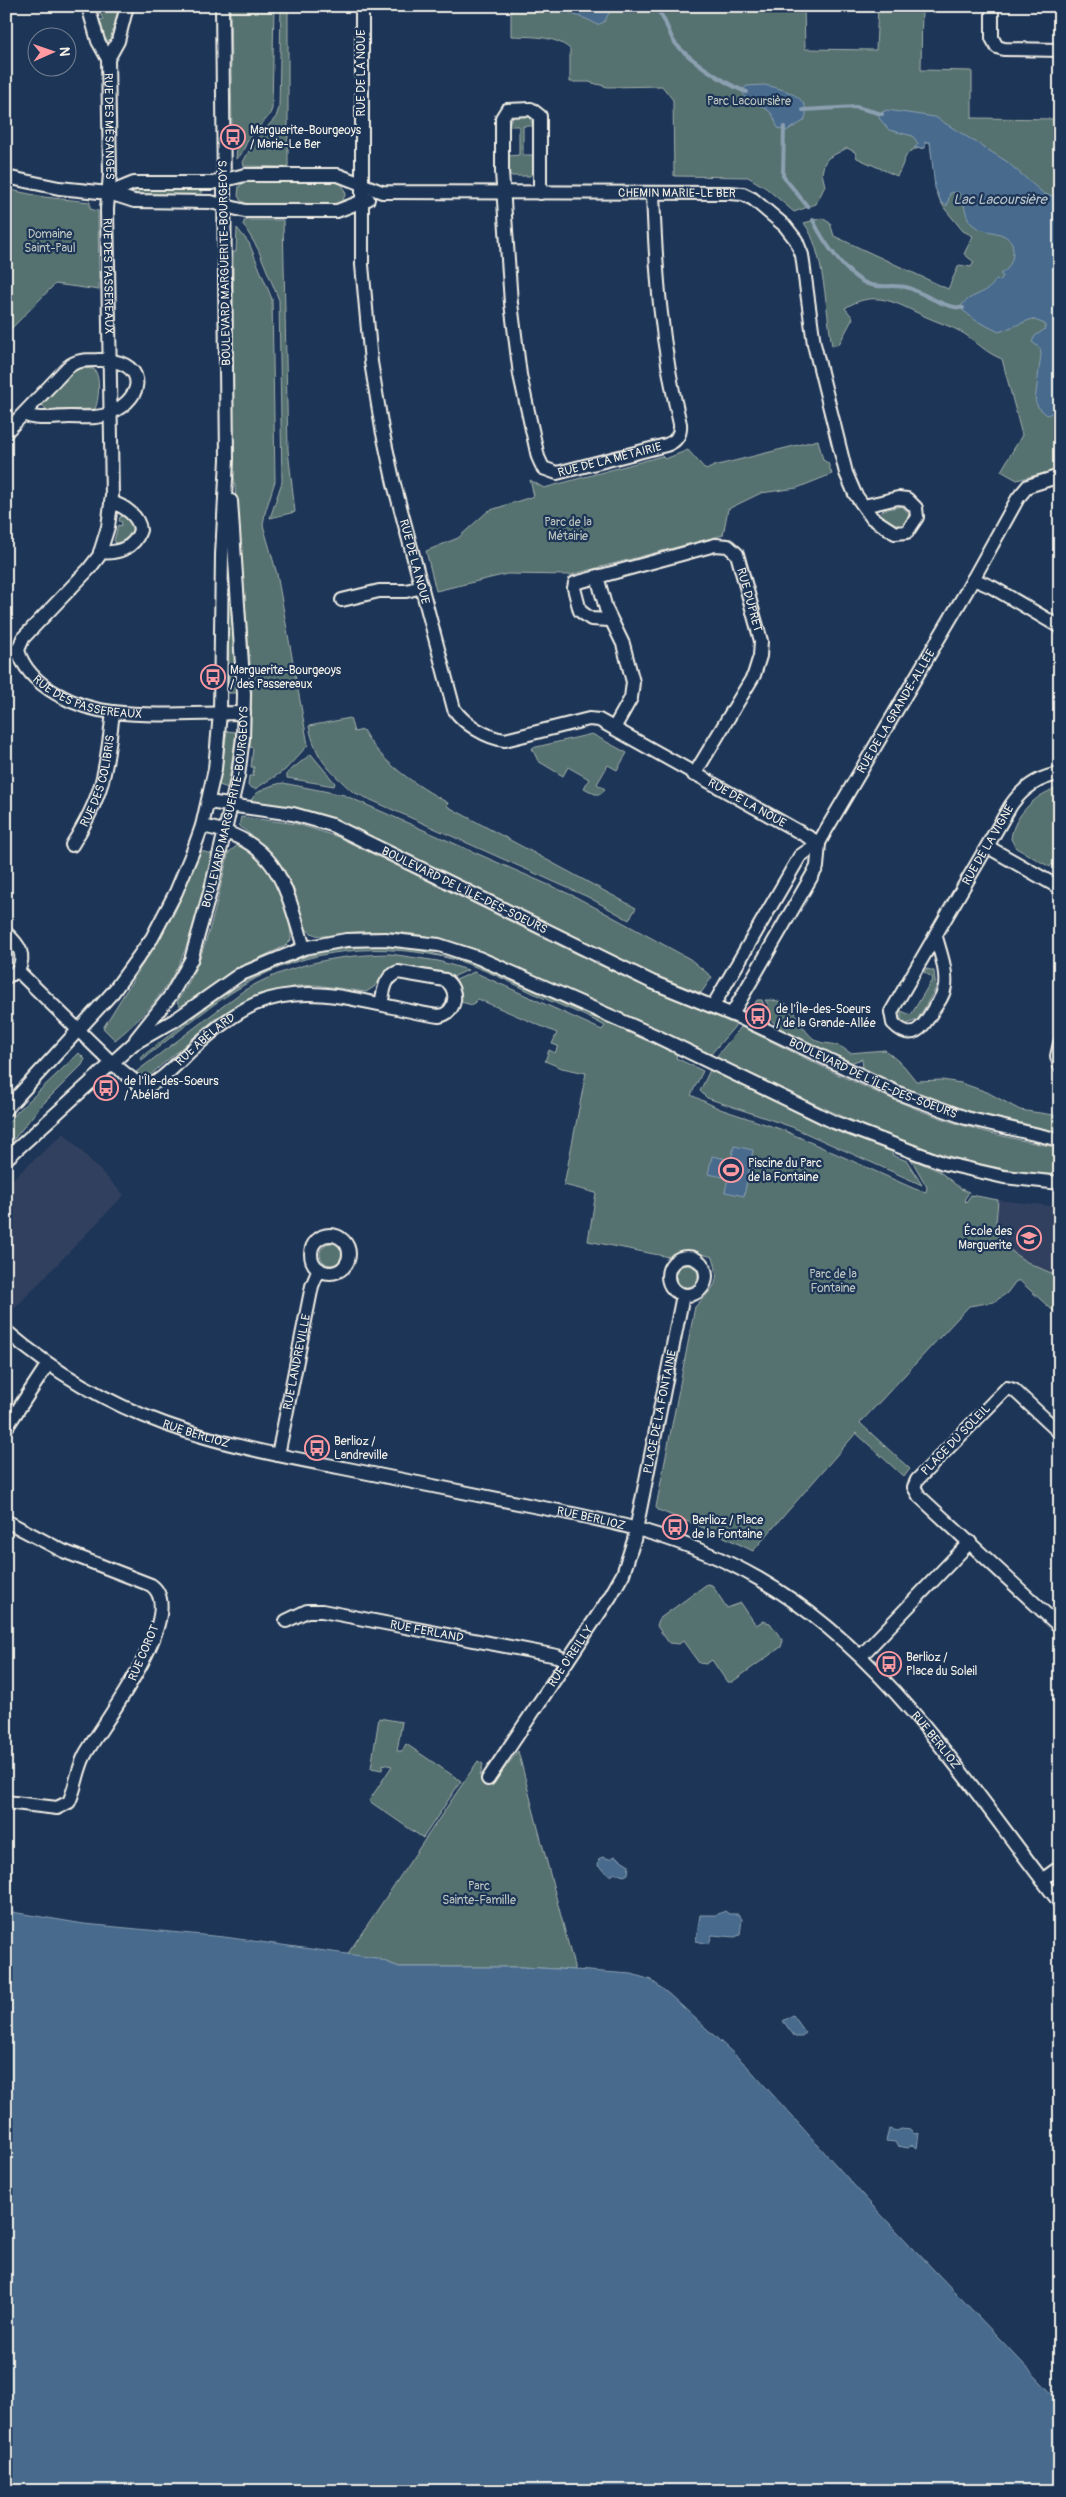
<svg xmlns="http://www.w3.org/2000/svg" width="1066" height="2497" viewBox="0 0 1066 2497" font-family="Pangolin,sans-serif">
	<rect width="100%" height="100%" fill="#1d3557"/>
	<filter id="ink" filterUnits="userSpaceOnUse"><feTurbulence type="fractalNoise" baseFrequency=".02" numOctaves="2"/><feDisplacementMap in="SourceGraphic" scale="10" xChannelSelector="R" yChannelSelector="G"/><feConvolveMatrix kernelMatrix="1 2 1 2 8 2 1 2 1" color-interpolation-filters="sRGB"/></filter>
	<g filter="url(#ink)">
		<path fill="#32415f" d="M 64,1133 L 124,1195 L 14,1309 L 6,1301 L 6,1185 Z
			M 998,1200 L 1060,1207 L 1060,1277 L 1025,1263 L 1011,1252 L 995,1233 Z"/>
		<path fill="#55716f" stroke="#a4b1ac" d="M 96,6 L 119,6 L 111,38 L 108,41 L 105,39 L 100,20 L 103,19 Z
			M 230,6 L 274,6 L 272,109 C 268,122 255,127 249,138 C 245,145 243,155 236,159 L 237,144 L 235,143 L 234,128 L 232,127 Z
			M 281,6 L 288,6 L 288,167 L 244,166 L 243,162 L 254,142 L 276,117 L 279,108 Z
			M 511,6 L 804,6 L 805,49 L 876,50 L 878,6 L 922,6 L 921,70 L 972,71 L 972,118 L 1060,119 L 1060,469 L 1017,480 L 1001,471 L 1022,435 L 1002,359 C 986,353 977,342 963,333 C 951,326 937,322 924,316 C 896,303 875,289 845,308 L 853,318 L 839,344 L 832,346 C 826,312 824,249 804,223 L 822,218 L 830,223 L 834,236 L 948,289 L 959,265 L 971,267 L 974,262 L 964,254 L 973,236 L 963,231 L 945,209 L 937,195 L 930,142 L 925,142 L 925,148 C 902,148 907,160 897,176 L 857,158 L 855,152 L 847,148 L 828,158 L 824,164 L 822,173 L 825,186 L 816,204 L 794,212 L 766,188 L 748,177 L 674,176 L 673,100 L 662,86 L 608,87 L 589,82 L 570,82 L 570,49 C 554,35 530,37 511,36 Z
			M 520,115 L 530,118 L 533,126 L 523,126 L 523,155 L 533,155 L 533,172 L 530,176 L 512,176 L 508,173 L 508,156 L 519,155 L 519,126 L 509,126 C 510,119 513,116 520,115 Z
			M 247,181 L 338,182 L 342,184 L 346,194 L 340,204 L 334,205 L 250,205 L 241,201 L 238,196 L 239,186 Z
			M 6,189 L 44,197 L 90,202 L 90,209 L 98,211 L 99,290 L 55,284 L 6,334 Z
			M 135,190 L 202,190 L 201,195 L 135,195 Z
			M 245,220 L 283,220 L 288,450 L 295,512 L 270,518 L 282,482 L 279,300 L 258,249 L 243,224 Z
			M 237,228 L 249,243 L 272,299 L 275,481 L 265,513 L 263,525 L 277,574 L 308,745 L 285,770 L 255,789 L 248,786 L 249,776 L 253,776 L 254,767 L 251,767 L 253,748 L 250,747 L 252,686 L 234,475 L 233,252 L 236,252 Z
			M 83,368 L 94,369 C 101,376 99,401 95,409 L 47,410 L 42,405 L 45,399 L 73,371 Z
			M 818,440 L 823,460 L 828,463 L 832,474 L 797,488 L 761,493 L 728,509 L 723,535 L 570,575 L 507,574 L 436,591 L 426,551 L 458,538 L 488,511 L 534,496 L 530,480 L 544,488 L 662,456 L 665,459 L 688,450 L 706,470 L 714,466 Z
			M 902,506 L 909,514 C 907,534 890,522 880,515 L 883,510 Z
			M 123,516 L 132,524 L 133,532 L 126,540 L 116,543 L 114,541 L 118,525 L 121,526 L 122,522 L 119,521 L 120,517 Z
			M 228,558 L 232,558 L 237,693 L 229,693 Z
			M 350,718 L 354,732 L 363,730 C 381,763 416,785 448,803 L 447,806 L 636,908 L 629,920 L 588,897 L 353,792 C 329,770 316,760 309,726 Z
			M 227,731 L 236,732 L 228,788 L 219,785 Z
			M 592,734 L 627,753 L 617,770 L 608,765 L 597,784 L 605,789 L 601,794 L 595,794 L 584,788 L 589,779 L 568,767 L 563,776 L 538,761 L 532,748 Z
			M 311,754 L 335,783 L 334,786 L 287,778 L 287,773 Z
			M 283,783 L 344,795 L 576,897 L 690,959 L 712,977 L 701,993 L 654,975 L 343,822 L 300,809 L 251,801 C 254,791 273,784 283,783 Z
			M 1060,788 L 1060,868 L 1052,864 L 1050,867 L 1016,848 L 1011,839 C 1013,816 1038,791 1060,788 Z
			M 241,817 L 297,824 L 338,837 L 632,981 L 736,1025 L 711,1054 L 490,955 C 437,933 381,926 324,936 C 317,936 311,934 306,929 C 299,920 298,903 295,892 C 283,862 264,845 239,826 Z
			M 238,845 C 265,849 293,916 291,940 L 285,946 L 231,971 L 181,1007 L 177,1002 C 207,958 216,903 229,852 Z
			M 201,851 L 212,854 C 191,936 186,983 115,1040 L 103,1028 L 174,914 Z
			M 378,946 L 415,949 L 471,963 L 677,1054 L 676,1058 L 703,1071 L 691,1095 L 720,1109 L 783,1130 L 915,1189 L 926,1192 L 927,1187 L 911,1159 L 939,1171 L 961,1189 L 969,1192 L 964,1200 L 966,1202 L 971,1195 L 998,1200 L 995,1233 C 1019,1262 1027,1262 1060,1277 L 1060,1317 L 1020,1281 L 1016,1281 L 1007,1293 L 994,1302 L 969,1306 L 860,1423 L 910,1469 L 904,1477 L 856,1433 L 753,1551 L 714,1532 L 658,1510 L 656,1507 L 695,1307 C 712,1288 722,1286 713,1257 L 687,1250 L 669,1257 L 588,1241 L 596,1193 L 564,1185 L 586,1073 L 562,1068 L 545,1061 L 549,1050 L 555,1053 L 558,1046 L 552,1044 L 557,1033 L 478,999 L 472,1005 L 461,1002 L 461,991 L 456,980 L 474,972 L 602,1030 L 605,1026 C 584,1014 561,1006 539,996 C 512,983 485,969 456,960 C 385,941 307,947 244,985 C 208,1006 176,1034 143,1059 L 141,1060 L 140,1058 C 219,997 273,949 378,946 Z
			M 390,954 L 438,961 L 468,970 L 453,977 L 443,972 L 399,965 L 388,969 L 374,987 L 366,992 L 316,985 L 298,986 L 259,994 L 216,1018 L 149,1076 L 141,1076 L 136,1072 L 243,991 C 289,964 337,955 390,954 Z
			M 927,969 L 934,971 L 936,988 L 917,1020 L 907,1024 L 901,1020 L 901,1011 L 911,1015 L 933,978 L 924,972 Z
			M 757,1000 L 762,1000 L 765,1008 L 769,1006 L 765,1000 C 803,999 793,1026 817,1041 C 823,1044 830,1043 836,1045 C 841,1046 846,1050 850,1053 L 885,1050 L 904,1066 L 916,1081 L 942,1080 L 961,1083 L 987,1092 L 1020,1110 L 1060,1116 L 1060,1133 C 992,1119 924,1101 863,1068 L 862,1059 L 850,1063 L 773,1026 L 775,1023 L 752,1008 Z
			M 741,1027 C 809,1059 877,1097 949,1121 C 985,1133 1023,1141 1060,1148 L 1060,1175 C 965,1171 876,1133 792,1093 C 767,1081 741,1070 716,1057 Z
			M 79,1053 L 85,1059 L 82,1065 L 39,1108 L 6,1149 L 6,1126 L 17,1112 Z
			M 710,1070 L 828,1128 L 893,1152 L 892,1155 L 907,1161 L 922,1185 L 792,1127 L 707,1098 L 700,1091 Z
			M320 1254a11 11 0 1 1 22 0a11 11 0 1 1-22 0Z
			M676 1276a11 11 0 1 1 22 0a11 11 0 1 1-22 0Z
			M 707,1584 L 712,1585 L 727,1608 L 741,1603 L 756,1625 L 763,1621 L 770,1623 L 783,1641 L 781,1647 L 732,1682 L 727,1682 L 712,1660 L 706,1664 L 699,1663 L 683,1641 L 679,1644 L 669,1643 L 657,1626 L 659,1619 Z
			M 379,1718 L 402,1722 L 397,1751 L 402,1751 L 406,1744 L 461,1781 L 423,1838 L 369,1801 L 392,1766 L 383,1764 L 382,1770 L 371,1768 Z
			M 518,1751 L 575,1970 L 522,1967 L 399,1967 L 376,1958 L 347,1955 L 478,1761 L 483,1764 L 480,1776 L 493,1784 Z"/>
		<path fill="#466a8d" stroke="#8ca0b1" d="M 561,6 L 613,6 L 604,22 L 597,25 C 586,16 570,17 561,6 Z
			M 764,85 C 781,88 815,97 804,121 L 786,131 L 778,128 C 775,123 775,117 771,113 C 762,103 745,105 742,90 L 747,86 Z
			M 887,110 L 935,117 L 1006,161 L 1044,194 L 1060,197 L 1060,410 L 1047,415 L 1038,407 L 1035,401 L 1041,354 L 1040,348 L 1032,342 L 1035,336 L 1045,329 L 1045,324 L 1032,319 L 999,332 L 975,320 L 960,308 C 967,293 989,296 996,279 L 1000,281 L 1003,276 L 1000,274 C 1012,269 1015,254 1012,243 C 1004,230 988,234 976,227 C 963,221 967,202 958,192 L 950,193 L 947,206 L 941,202 L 935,188 L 930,142 L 925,142 L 925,148 L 914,148 L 918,144 L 913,136 L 889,130 L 879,118 L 880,113 Z
			M 734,1146 L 753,1150 L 744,1196 L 725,1192 L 728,1178 L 708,1174 L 712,1156 L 731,1160 Z
			M 615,1856 L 629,1865 L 628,1874 L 624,1876 L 615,1873 L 611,1876 L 598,1866 L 599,1859 L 602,1857 L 610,1859 Z
			M 6,1911 L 84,1924 L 224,1937 L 376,1958 L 399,1967 L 522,1967 L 575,1970 L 632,1974 L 651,1980 L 670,1995 L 746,2065 L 870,2203 L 1060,2402 L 1060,2491 L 6,2491 Z
			M 725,1911 L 729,1914 L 738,1914 L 742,1919 L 740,1935 L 735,1937 L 712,1935 L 709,1944 L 696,1941 L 700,1915 L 716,1915 Z
			M 793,2015 L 806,2033 L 800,2037 L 795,2037 L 783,2021 Z
			M 889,2129 L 897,2131 L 901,2129 L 911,2130 L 914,2134 L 919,2133 L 917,2148 L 912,2145 L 908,2148 L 898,2146 L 895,2142 L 886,2141 Z"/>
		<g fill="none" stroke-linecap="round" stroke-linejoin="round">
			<path stroke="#8ca0b1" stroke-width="4" d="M 654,6 C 664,15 667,28 673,40 C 682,55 730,87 747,92
				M 803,110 L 856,107 L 882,114
				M 784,127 L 783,176 L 808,207
				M 813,220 C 823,241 848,279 871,285 C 884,288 896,284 909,288 C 927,295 943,307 963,308"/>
			<defs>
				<g id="minor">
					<path d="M 88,6 L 98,41 L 108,59"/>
					<path id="s1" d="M 127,6 L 118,41 L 108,59 L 110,174 L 107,209 L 112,496 L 108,527 L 99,556 L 89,569 L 23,638 L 18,650 C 28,687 79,709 113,712 C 156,717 201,713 244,713"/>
					<path id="s2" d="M 362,6 L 362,265 L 371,362 L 382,429 L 394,484 L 454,709 C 464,724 487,738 505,740 L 589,719 L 599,720 L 819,843"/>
					<path d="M 992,6 L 992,38 L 997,47 L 1004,49 L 1060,50"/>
					<path d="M 6,177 L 59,188 L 109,193 L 134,201 L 211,202 L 245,211 L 337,211 L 368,199"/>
					<path id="s3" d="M 109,193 L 134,183 L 212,183 L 245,175 L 338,175 L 382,192 L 729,193 L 743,194 L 753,199 L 785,226 L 796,240 L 802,255 L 814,344 L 846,473 L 855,494 L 872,518 L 895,533 L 907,532 L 917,517 L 916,508 L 907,499 L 898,498 L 864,506"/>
					<path id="s4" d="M 540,193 L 540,116 L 531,109 L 507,110 L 502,118 L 502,172 L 511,303 L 520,375 L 538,457 L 543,468 L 557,473 L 666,445 C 676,442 681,435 680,424 C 661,344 656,275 653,193"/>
					<path d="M 6,432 L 68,367 C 76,360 86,360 97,360 C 145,358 150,396 108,414 C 97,419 81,417 70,417 C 56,417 36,421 24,414"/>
					<path d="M 100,552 C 117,554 135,548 140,530 C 139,516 124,506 111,502"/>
					<path d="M 597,576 L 606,609 L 623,644 L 633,682 L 631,698 L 614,728"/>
					<path d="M 973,579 L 992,587 L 1060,627"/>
					<path d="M 342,600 L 379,591 L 406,591 L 422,587"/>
					<path id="s5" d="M 610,620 L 591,619 L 580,611 L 574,588 L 575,583 L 715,545 L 728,546 L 737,554 L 761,641 L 760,656 L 754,675 L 694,775"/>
					<path d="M 6,654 L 18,650"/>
					<path id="s6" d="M 208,802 L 293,814 L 332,825 L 652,982 L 743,1019 L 898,1093 L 966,1118 L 1060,1140"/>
					<path d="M 202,826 C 277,840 285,883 304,948"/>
					<path id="s7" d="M 72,845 C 104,794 106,771 113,712"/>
					<path d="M 988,847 L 1060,888"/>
					<path d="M 6,933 C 19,945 26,954 18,971 L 6,977"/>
					<path id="s8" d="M 936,937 C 940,952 947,970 945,986 C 944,995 938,1003 933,1010 C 923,1028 912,1043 893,1023 L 891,1012 L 1011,805 C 1023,788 1038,777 1060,774"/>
					<path id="s9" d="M 18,971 L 112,1063 L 142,1087 C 160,1086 182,1057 196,1046 C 214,1030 233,1014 255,1004 C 316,979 378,1008 439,1016 C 457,1013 459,989 445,980 L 398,972 C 384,977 384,991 381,1004"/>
					<path id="s10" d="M 713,1006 L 800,856 L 819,843 L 826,830 L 966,592 L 1018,498 L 1028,486 L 1060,476"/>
					<path d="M 732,1014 L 817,867 L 819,843"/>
					<path id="s11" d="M 136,1039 L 171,995 L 191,960 L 212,885 L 238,776 L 243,738 L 244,694 L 231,501"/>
					<path d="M 1060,1043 L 1057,1056 L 1060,1066"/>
					<path d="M 6,1109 L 113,992 L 152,938 L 176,892 L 193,851 L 202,826 L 215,769 L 220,713 L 222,555 L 227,459 L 222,6"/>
					<path d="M 6,1159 L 133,1044 L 175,1020 L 239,975 L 304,948 L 346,940 L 385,939 L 439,945 L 479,958 L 658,1037 L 834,1122 L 943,1163 L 1004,1177 L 1060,1183"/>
					<circle cx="330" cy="1254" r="19"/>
					<circle cx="687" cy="1276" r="19"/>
					<path id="s12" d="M 6,1331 C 111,1421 212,1443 343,1468 C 405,1480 466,1493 528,1505 C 612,1521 684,1536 759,1579 C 888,1653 970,1788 1060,1903"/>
					<path d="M 6,1428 L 48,1364"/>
					<path d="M 1060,1433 L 1014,1390 L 1007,1388 L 917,1480 L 914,1487 L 919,1496 L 1060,1627"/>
					<path id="s13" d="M 278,1455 L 312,1286 L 319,1269"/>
					<path d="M 6,1521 L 63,1551 L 151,1585 C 190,1612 100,1727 85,1755 C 77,1770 76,1788 69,1802 L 57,1808 L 6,1802"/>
					<path id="s14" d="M 286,1621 L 307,1611 L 322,1611 L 557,1656 L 567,1661"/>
					<path d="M 861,1656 L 970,1542"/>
					<path id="s15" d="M 488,1779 L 610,1597 L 623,1574 L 634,1540 L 683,1295"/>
					<path d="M 1042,1880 L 1060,1867"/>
				</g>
			</defs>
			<use href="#minor" stroke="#f4f1e8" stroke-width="16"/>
			<use href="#minor" stroke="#1d3557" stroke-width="12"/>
		</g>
	</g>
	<defs>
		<symbol id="bus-ring" viewBox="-11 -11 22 22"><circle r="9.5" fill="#1d3557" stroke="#ff9aa2" stroke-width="1.5"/><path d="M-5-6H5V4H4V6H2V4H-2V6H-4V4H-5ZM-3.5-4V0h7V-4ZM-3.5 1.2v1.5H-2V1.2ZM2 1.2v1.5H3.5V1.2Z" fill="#ff9aa2"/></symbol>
		<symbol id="stadium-ring" viewBox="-11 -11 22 22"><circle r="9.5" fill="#1d3557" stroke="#ff9aa2" stroke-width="1.5"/><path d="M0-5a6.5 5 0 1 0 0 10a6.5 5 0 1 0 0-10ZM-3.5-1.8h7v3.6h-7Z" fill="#ff9aa2"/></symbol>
		<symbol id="school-ring" viewBox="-11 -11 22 22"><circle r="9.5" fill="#1d3557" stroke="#ff9aa2" stroke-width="1.5"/><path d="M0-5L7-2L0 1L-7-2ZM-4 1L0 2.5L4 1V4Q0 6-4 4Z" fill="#ff9aa2"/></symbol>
	</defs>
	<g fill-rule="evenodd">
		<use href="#bus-ring" x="219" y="123" width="28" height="28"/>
		<use href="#bus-ring" x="199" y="663" width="28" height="28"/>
		<use href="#bus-ring" x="744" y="1002" width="28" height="28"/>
		<use href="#bus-ring" x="92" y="1074" width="28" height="28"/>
		<use href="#stadium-ring" x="717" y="1156" width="28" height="28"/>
		<use href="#school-ring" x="1015" y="1224" width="28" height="28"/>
		<use href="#bus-ring" x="303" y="1434" width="28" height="28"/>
		<use href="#bus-ring" x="661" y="1513" width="28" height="28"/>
		<use href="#bus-ring" x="875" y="1650" width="28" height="28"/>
	</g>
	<g text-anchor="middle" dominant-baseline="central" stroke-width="4.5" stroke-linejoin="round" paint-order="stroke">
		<g font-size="12" fill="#f4f1e8" stroke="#1d3557">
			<text transform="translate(361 73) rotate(-90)">RUE DE LA NOUE</text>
			<text stroke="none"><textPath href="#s1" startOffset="124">RUE DES MÉSANGES</textPath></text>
			<text stroke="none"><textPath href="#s3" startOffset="574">CHEMIN MARIE-LE BER</textPath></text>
			<text transform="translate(225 263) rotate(-91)">BOULEVARD MARGUERITE-BOURGEOYS</text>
			<text stroke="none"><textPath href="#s1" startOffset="274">RUE DES PASSEREAUX</textPath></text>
			<text stroke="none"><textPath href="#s4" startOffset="545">RUE DE LA MÉTAIRIE</textPath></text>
			<text stroke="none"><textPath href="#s2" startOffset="561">RUE DE LA NOUE</textPath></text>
			<text stroke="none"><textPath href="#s5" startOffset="279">RUE DUPRET</textPath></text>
			<text stroke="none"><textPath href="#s1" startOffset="771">RUE DES PASSEREAUX</textPath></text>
			<text stroke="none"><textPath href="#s10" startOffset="349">RUE DE LA GRANDE-ALLÉE</textPath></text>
			<text stroke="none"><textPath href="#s7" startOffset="70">RUE DES COLIBRIS</textPath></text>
			<text stroke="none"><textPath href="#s2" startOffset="1041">RUE DE LA NOUE</textPath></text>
			<text stroke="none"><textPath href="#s11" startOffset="254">BOULEVARD MARGUERITE-BOURGEOYS</textPath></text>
			<text stroke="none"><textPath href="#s8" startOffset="335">RUE DE LA VIGNE</textPath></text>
			<text stroke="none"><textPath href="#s6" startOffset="274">BOULEVARD DE L'ÎLE-DES-SOEURS</textPath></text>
			<text stroke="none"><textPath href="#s9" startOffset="250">RUE ABÉLARD</textPath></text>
			<text stroke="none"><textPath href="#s6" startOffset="724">BOULEVARD DE L'ÎLE-DES-SOEURS</textPath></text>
			<text stroke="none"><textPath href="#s13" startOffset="95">RUE LANDREVILLE</textPath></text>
			<text stroke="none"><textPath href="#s15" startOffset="412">PLACE DE LA FONTAINE</textPath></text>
			<text stroke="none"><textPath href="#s12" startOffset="218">RUE BERLIOZ</textPath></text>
			<text transform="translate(956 1440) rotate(-46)">PLACE DU SOLEIL</text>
			<text stroke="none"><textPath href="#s12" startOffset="622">RUE BERLIOZ</textPath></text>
			<text stroke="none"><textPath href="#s14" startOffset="145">RUE FERLAND</textPath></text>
			<text transform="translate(144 1653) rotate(-67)">RUE COROT</text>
			<text stroke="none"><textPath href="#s15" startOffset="148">RUE O'REILLY</textPath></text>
			<text stroke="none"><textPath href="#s12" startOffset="1042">RUE BERLIOZ</textPath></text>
		</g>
		<g font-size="12" fill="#bcc4be" stroke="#1d3557">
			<text x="749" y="101">Parc Lacoursière</text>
			<text x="50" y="234">Domaine<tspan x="50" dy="14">Saint-Paul</tspan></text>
			<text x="568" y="522">Parc de la<tspan x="568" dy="14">Métairie</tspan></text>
			<text x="833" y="1274">Parc de la<tspan x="833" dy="14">Fontaine</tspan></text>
			<text x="479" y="1886">Parc<tspan x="479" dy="14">Sainte-Famille</tspan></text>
		</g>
		<g font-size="12" fill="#f4f1e8" stroke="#1d3557" text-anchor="start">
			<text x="250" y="130">Marguerite-Bourgeoys<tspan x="250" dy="14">/ Marie-Le Ber</tspan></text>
			<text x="230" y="670">Marguerite-Bourgeoys<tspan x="230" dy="14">/ des Passereaux</tspan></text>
			<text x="776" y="1009">de l'Île-des-Soeurs<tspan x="776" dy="14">/ de la Grande-Allée</tspan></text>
			<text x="124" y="1081">de l'Île-des-Soeurs<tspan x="124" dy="14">/ Abélard</tspan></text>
			<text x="748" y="1163">Piscine du Parc<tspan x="748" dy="14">de la Fontaine</tspan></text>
			<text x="1012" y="1231" text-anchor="end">École des<tspan x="1012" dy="14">Marguerite</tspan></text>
			<text x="334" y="1441">Berlioz /<tspan x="334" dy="14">Landreville</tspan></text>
			<text x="692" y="1520">Berlioz / Place<tspan x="692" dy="14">de la Fontaine</tspan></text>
			<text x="906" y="1657">Berlioz /<tspan x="906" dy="14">Place du Soleil</tspan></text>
		</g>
		<g font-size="14" font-style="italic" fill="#b7c2c8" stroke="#1d3557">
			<text x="1000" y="199">Lac Lacoursière</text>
		</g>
	</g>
	<rect width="1066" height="2497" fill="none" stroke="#1d3557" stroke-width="25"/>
	<rect x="12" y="12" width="1041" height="2472" fill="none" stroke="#f4f1e8" stroke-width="2" filter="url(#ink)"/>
	<g transform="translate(52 52) rotate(88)"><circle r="24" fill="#1d3557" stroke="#738091"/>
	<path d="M0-4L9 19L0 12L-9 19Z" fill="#ff9aa2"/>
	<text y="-8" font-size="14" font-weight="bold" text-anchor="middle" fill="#f4f1e8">N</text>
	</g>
</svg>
